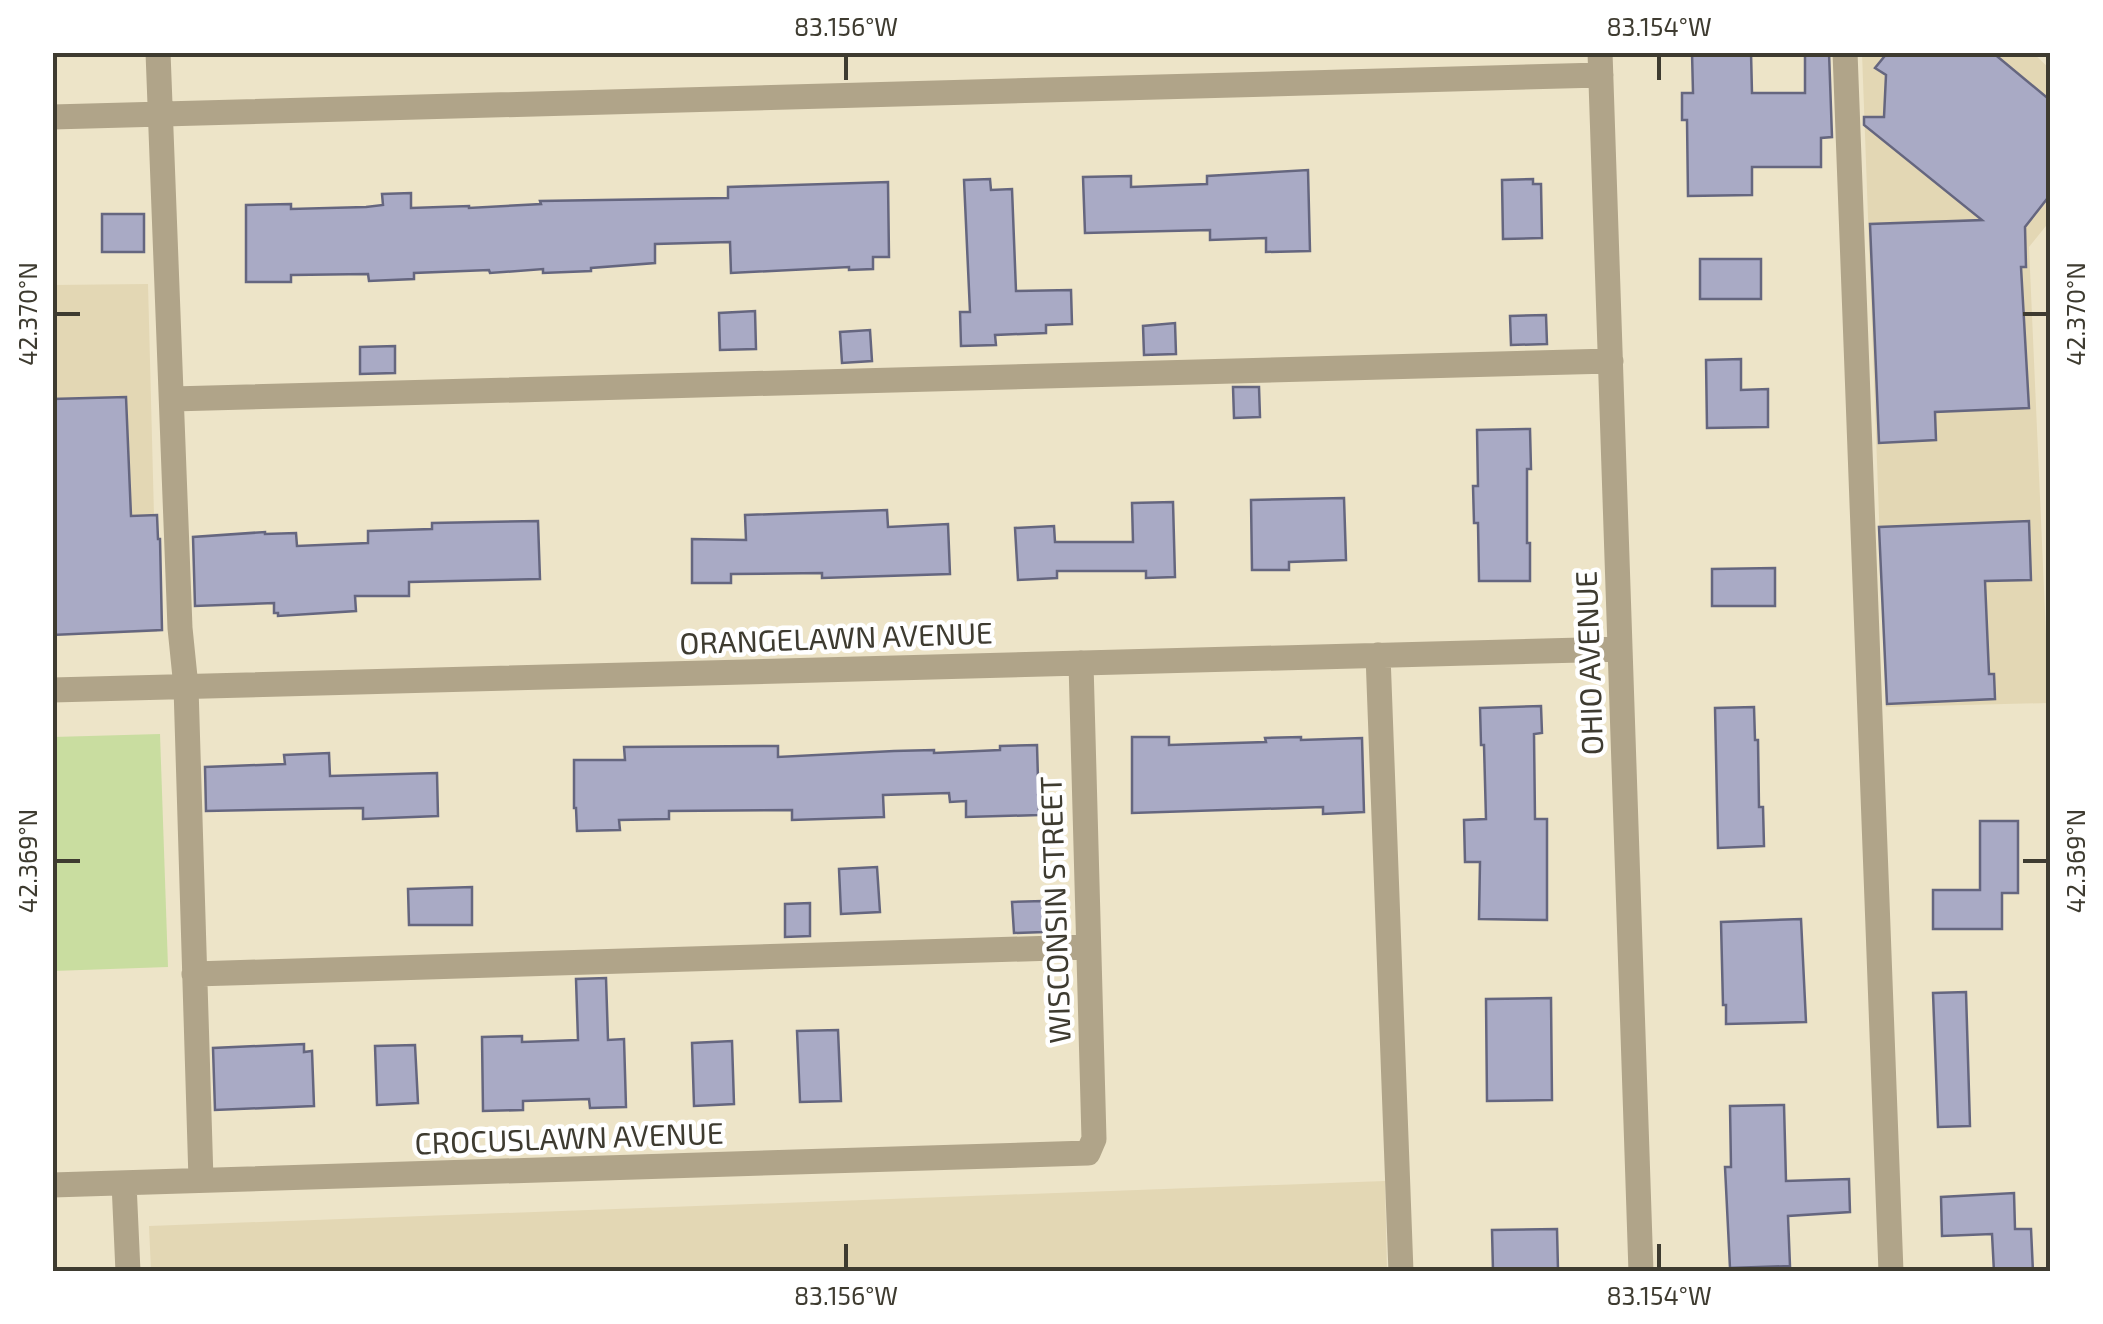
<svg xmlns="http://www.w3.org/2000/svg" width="2103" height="1324" viewBox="0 0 2103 1324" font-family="'Exo 2',sans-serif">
	<rect width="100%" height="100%" fill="#ede4c8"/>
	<path fill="#e3d7b4" d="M 1862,53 L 2033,53 L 2050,69 L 2050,221 L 2029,247 L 2049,703 L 1886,707 Z
		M 148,284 L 157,632 L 53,636 L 52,285 Z
		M 1385,1181 L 1387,1271 L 151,1271 L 149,1226 Z"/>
	<path fill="#c9dda0" d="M 160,734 L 168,967 L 53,971 L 53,737 Z"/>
	<path fill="#a9aac5" stroke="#65667f" stroke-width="2.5" d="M 1692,52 L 1751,52 L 1752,93 L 1805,93 L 1805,52 L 1829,52 L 1832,137 L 1821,138 L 1821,167 L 1752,167 L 1752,195 L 1688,196 L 1687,120 L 1682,120 L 1682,93 L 1693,93 Z
		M 1888,52 L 1992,52 L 2050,100 L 2050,195 L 2025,227 L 2026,267 L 2021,267 L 2029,408 L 1935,412 L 1936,440 L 1879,443 L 1870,224 L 1982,220 L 1864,125 L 1864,117 L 1884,117 L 1886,75 L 1875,68 Z
		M 1308,170 L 1310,251 L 1266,252 L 1266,238 L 1210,240 L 1210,230 L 1085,233 L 1083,177 L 1131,176 L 1131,187 L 1207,184 L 1207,176 Z
		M 990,179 L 991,190 L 1012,189 L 1016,291 L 1071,290 L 1072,324 L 1046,325 L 1046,333 L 995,335 L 996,345 L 961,346 L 960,312 L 970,312 L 964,180 Z
		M 1533,179 L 1533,184 L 1541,184 L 1542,238 L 1503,239 L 1502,180 Z
		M 888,182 L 889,257 L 873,257 L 873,269 L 849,270 L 849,267 L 731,273 L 730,242 L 655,244 L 655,263 L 591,268 L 591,271 L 543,273 L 543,269 L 490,273 L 489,270 L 414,273 L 414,279 L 369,281 L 368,274 L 291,275 L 291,282 L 246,282 L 246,205 L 291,204 L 291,209 L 366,207 L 383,205 L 382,194 L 411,193 L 411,208 L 469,206 L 469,208 L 541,204 L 540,201 L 728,198 L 728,187 Z
		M 102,214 L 144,214 L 144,252 L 102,252 Z
		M 1700,259 L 1761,259 L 1761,299 L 1700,299 Z
		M 755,311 L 756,349 L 720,350 L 719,313 Z
		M 1546,315 L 1547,344 L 1511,345 L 1510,316 Z
		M 1175,323 L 1176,354 L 1144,355 L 1143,326 Z
		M 870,330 L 872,361 L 842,363 L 840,332 Z
		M 395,346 L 395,373 L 360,374 L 360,347 Z
		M 1741,359 L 1741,390 L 1768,389 L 1768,427 L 1707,428 L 1706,360 Z
		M 1233,387 L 1259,387 L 1260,417 L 1234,418 Z
		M 126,397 L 131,516 L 157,515 L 158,539 L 160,539 L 162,630 L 52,635 L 52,399 Z
		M 1530,429 L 1531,469 L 1527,469 L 1527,543 L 1530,543 L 1530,581 L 1479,581 L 1478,523 L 1474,523 L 1473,486 L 1478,486 L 1477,430 Z
		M 1344,498 L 1346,560 L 1289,562 L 1289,570 L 1252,570 L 1251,500 Z
		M 1173,502 L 1175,577 L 1146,578 L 1146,571 L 1057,571 L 1057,578 L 1018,580 L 1015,528 L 1054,526 L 1055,542 L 1133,542 L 1132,503 Z
		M 887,510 L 888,527 L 948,524 L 950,574 L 822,578 L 822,573 L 731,574 L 731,583 L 692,583 L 692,539 L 746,540 L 745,515 Z
		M 538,521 L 540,579 L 409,582 L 409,596 L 355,596 L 356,611 L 278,616 L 278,613 L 274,613 L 274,603 L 195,606 L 193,537 L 265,532 L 265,534 L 296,533 L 297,546 L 368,543 L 368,531 L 432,529 L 432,523 Z
		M 2029,521 L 2031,580 L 1985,581 L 1989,674 L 1994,674 L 1995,699 L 1887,704 L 1879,527 Z
		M 1775,568 L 1775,606 L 1712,606 L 1712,569 Z
		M 1541,706 L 1542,733 L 1534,734 L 1535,819 L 1547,819 L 1547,920 L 1479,919 L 1480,862 L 1465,862 L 1464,820 L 1486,819 L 1484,745 L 1481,745 L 1480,708 Z
		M 1754,707 L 1755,740 L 1758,740 L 1759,807 L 1763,807 L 1764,846 L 1718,848 L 1715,708 Z
		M 1132,737 L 1169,737 L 1169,745 L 1266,742 L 1265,738 L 1301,737 L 1301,740 L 1362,738 L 1364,812 L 1323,814 L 1323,807 L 1132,813 Z
		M 1037,745 L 1039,815 L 966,817 L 966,801 L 950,802 L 949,793 L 883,795 L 884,817 L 792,820 L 792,810 L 669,811 L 669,819 L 619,820 L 620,830 L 577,831 L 576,808 L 574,808 L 574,760 L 625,760 L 624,747 L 778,746 L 778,757 L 894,751 L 934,750 L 934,753 L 1000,750 L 1000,746 Z
		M 329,753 L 330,776 L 437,773 L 438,816 L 363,819 L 363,808 L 206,811 L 205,767 L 285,764 L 284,755 Z
		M 1980,821 L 2018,821 L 2018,893 L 2002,893 L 2002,929 L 1933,929 L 1933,890 L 1980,890 Z
		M 877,867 L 880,912 L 841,914 L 839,869 Z
		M 472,887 L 472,925 L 409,925 L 408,889 Z
		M 1043,901 L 1044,932 L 1014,933 L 1012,902 Z
		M 810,903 L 810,936 L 785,937 L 785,904 Z
		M 1801,919 L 1806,1022 L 1726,1024 L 1726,1005 L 1723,1005 L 1721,922 Z
		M 606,978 L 608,1040 L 624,1039 L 626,1107 L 590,1108 L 589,1099 L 523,1101 L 523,1110 L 483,1111 L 482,1037 L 522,1036 L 522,1042 L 578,1040 L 576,979 Z
		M 1966,992 L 1970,1126 L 1938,1127 L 1933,993 Z
		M 1551,998 L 1552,1100 L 1487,1101 L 1486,999 Z
		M 838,1030 L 841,1101 L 800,1102 L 797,1031 Z
		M 732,1041 L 734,1104 L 694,1106 L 692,1043 Z
		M 304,1044 L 304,1052 L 312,1051 L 314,1106 L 215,1110 L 213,1048 Z
		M 415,1045 L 418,1103 L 377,1105 L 375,1046 Z
		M 1784,1105 L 1786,1181 L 1849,1179 L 1850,1212 L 1788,1216 L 1790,1266 L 1730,1268 L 1725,1167 L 1731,1167 L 1730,1106 Z
		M 2014,1193 L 2015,1229 L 2031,1229 L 2033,1272 L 1994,1272 L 1992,1234 L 1942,1236 L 1941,1197 Z
		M 1557,1229 L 1558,1270 L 1493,1271 L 1492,1230 Z"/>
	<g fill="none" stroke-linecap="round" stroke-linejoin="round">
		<path stroke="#b0a489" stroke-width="25" d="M 158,52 L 180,628 L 186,687 L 201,1180
			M 1600,52 L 1641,1272
			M 1845,52 L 1891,1272
			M 52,117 L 1601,75
			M 172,399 L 1611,361
			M 1378,655 L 1401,1272
			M 52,690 L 1620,649
			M 194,974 L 1087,947
			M 124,1183 L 128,1272
			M 52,1185 L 1088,1153 L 1094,1139 L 1081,663"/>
	</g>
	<path fill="none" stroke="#3e3b30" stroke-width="4" d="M 846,55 L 846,80M 1659,55 L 1659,80M 55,314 L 80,314M 2023,314 L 2048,314M 55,861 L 80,861M 2023,861 L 2048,861M 846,1244 L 846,1269M 1659,1244 L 1659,1269"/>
	<g text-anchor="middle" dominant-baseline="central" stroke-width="9" stroke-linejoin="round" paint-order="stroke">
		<g font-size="30" fill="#3e3b30" stroke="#fff">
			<text transform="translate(836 637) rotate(-2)">ORANGELAWN AVENUE</text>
			<text transform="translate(1588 663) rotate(-92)">OHIO AVENUE</text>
			<text transform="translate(1054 910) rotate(-92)">WISCONSIN STREET</text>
			<text transform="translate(569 1137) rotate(-2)">CROCUSLAWN AVENUE</text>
		</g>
	</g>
	<rect width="2103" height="1324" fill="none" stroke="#ffffff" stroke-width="110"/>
	<rect x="55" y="55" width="1993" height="1214" fill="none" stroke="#3e3b30" stroke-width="4"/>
	<g font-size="25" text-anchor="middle" fill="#3e3b30">
		<text x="846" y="36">83.156°W</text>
		<text x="1659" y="36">83.154°W</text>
		<text transform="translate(28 314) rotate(-90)" y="9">42.370°N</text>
		<text transform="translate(2076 314) rotate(-90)" y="9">42.370°N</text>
		<text transform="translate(28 861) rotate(-90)" y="9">42.369°N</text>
		<text transform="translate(2076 861) rotate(-90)" y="9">42.369°N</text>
		<text x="846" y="1305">83.156°W</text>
		<text x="1659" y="1305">83.154°W</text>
	</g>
</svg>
